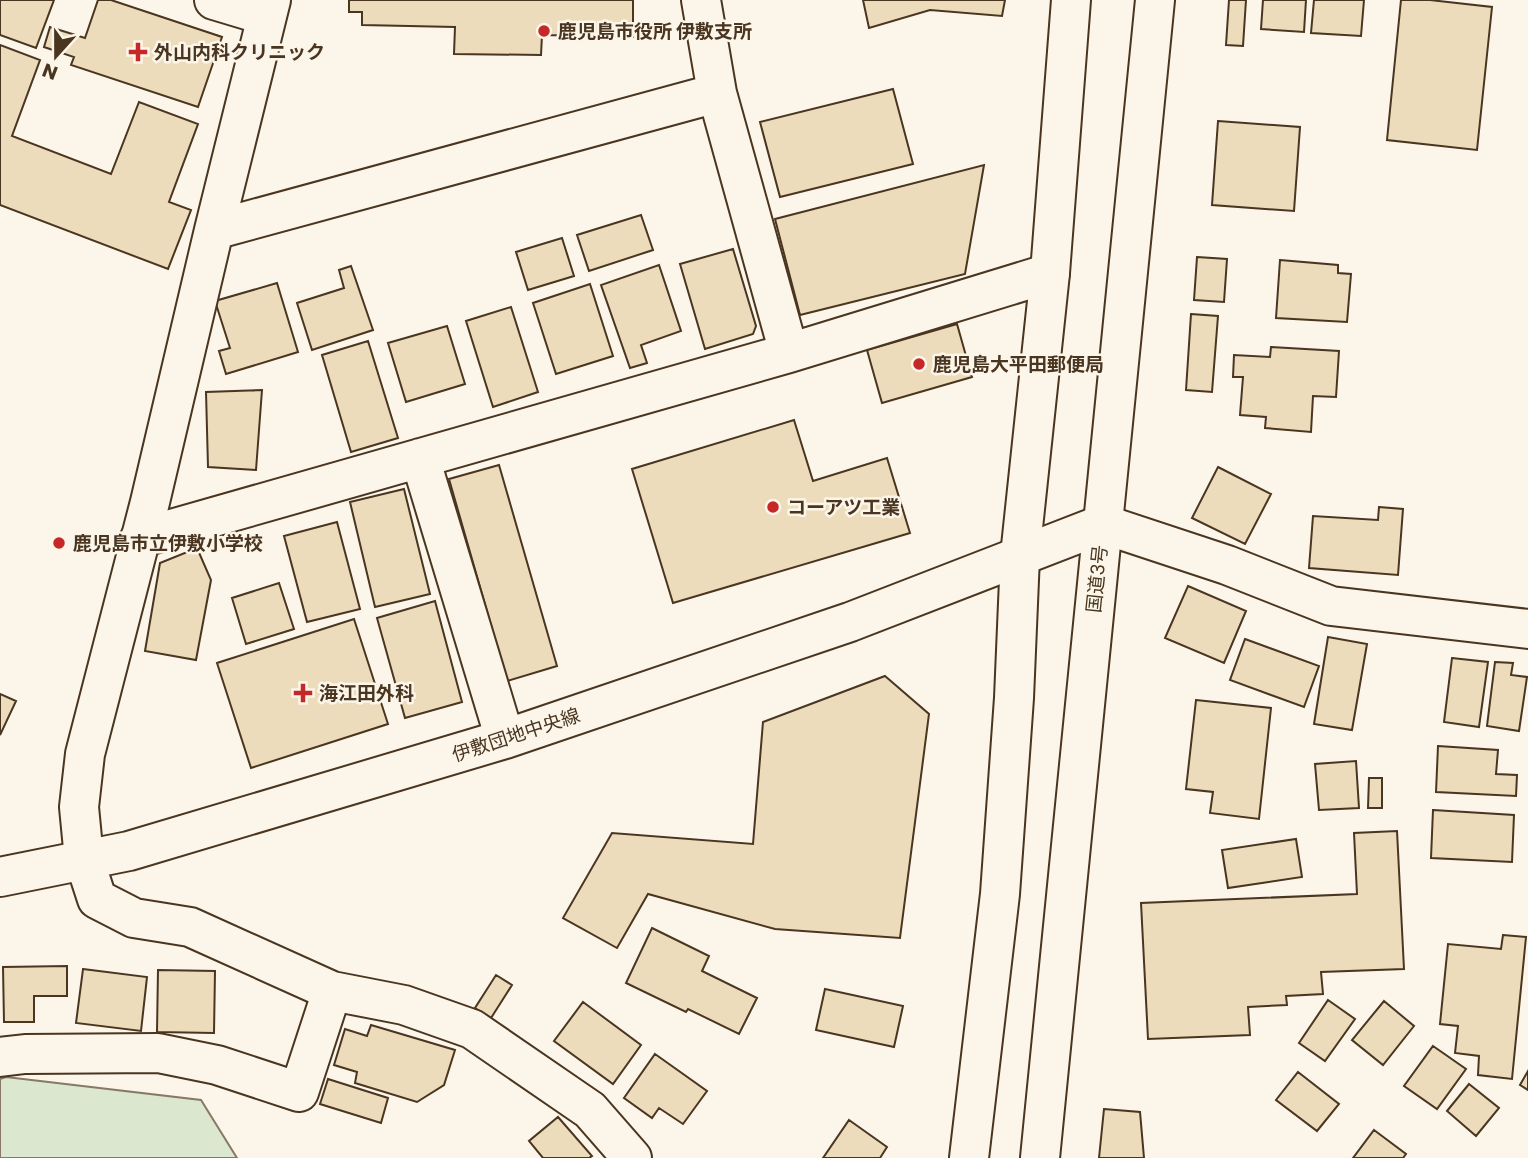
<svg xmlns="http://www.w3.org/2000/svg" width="1528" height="1158" viewBox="0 0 1528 1158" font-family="Poppins,'Noto Sans JP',sans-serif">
	<rect width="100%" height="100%" fill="#fbf6e9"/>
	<path fill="#dce7d0" stroke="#887966" stroke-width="2" d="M 6,1077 L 201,1100 L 237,1158 L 0,1158 L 0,1079 Z"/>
	<path fill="#ecdcbc" stroke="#4a3520" stroke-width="2" d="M 0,0 L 54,0 L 36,48 L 0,35 Z
		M 98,0 L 111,0 L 222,37 L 198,107 L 71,65 L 74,57 L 44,47 L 50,27 L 85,38 Z
		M 349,0 L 633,0 L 633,37 L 542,35 L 541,55 L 454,54 L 455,27 L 362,25 L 362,12 L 349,12 Z
		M 863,0 L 1005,0 L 1002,16 L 930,10 L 869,28 Z
		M 1229,0 L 1246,0 L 1243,46 L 1226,45 Z
		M 1263,0 L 1306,0 L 1304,32 L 1261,29 Z
		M 1314,0 L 1364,0 L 1361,36 L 1311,33 Z
		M 1401,0 L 1430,0 L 1492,7 L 1477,150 L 1387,140 Z
		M 0,45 L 40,60 L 12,136 L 111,174 L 139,102 L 198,124 L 169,202 L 191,210 L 168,269 L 0,205 Z
		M 893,89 L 913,164 L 780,197 L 760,122 Z
		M 1218,121 L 1300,127 L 1294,211 L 1212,205 Z
		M 984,165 L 965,274 L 800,315 L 775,219 Z
		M 641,215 L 653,250 L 589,271 L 577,235 Z
		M 562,238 L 574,276 L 528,290 L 516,252 Z
		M 733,249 L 756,326 L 753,334 L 705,349 L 680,264 Z
		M 1197,257 L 1227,259 L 1224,302 L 1194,300 Z
		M 1280,260 L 1338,265 L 1338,273 L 1351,274 L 1347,322 L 1276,318 Z
		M 659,265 L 681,331 L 641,345 L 647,363 L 630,368 L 601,285 Z
		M 351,266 L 373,330 L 312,350 L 297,303 L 344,288 L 339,270 Z
		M 277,283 L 298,352 L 226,374 L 219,351 L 230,348 L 215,301 Z
		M 590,284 L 613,356 L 556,374 L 533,303 Z
		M 511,307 L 538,392 L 493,407 L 466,321 Z
		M 1191,314 L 1218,316 L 1212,392 L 1186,390 Z
		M 957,324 L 972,377 L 882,403 L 867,350 Z
		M 447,326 L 465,384 L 406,402 L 388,343 Z
		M 368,341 L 398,438 L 351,452 L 322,355 Z
		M 1271,347 L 1339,351 L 1336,397 L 1313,396 L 1311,432 L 1265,428 L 1266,417 L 1240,415 L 1243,377 L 1233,377 L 1234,355 L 1270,357 Z
		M 262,390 L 256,470 L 208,467 L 206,392 Z
		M 794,420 L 813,481 L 887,458 L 910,533 L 673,603 L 632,469 Z
		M 499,465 L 557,666 L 507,681 L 449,479 Z
		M 1218,467 L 1271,494 L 1245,544 L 1192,518 Z
		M 404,489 L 430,594 L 375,607 L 350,502 Z
		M 1379,507 L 1403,509 L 1398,575 L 1309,568 L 1313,516 L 1378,520 Z
		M 337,522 L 360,609 L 307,622 L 284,536 Z
		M 197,548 L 211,580 L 196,660 L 145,651 L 160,563 Z
		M 279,583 L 294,629 L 246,644 L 232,598 Z
		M 1188,586 L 1246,611 L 1224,663 L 1165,638 Z
		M 435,601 L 462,702 L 405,718 L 377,618 Z
		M 354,619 L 388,724 L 251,768 L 217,663 Z
		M 1328,637 L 1367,644 L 1352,730 L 1314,724 Z
		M 1245,639 L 1319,666 L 1304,707 L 1230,680 Z
		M 1452,658 L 1488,662 L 1479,727 L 1444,722 Z
		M 1495,662 L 1513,663 L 1511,675 L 1527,677 L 1519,731 L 1487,726 Z
		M 885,676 L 929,714 L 900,938 L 775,929 L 648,894 L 617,948 L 563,918 L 612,833 L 753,844 L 763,722 Z
		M 0,694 L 16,701 L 0,735 Z
		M 1196,700 L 1271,708 L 1259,819 L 1210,813 L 1213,792 L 1186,789 Z
		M 1438,746 L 1498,750 L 1496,774 L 1517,775 L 1516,796 L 1436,792 Z
		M 1356,761 L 1359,808 L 1319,810 L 1315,764 Z
		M 1369,778 L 1382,778 L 1382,808 L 1368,808 Z
		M 1433,810 L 1514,815 L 1512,862 L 1431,858 Z
		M 1397,831 L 1404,969 L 1321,972 L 1323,994 L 1286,996 L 1287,1005 L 1248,1007 L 1250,1035 L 1148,1039 L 1141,903 L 1357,894 L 1354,833 Z
		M 1296,839 L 1302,877 L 1228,888 L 1222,850 Z
		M 652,928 L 709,956 L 702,971 L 757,998 L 739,1034 L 688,1009 L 686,1012 L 626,983 Z
		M 1503,935 L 1526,937 L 1512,1079 L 1478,1075 L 1479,1056 L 1455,1053 L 1458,1026 L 1440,1024 L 1448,944 L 1501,949 Z
		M 67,966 L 67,996 L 34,996 L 34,1022 L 4,1022 L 3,967 Z
		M 83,969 L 147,977 L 141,1031 L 76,1023 Z
		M 158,970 L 215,971 L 214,1033 L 157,1032 Z
		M 496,975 L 512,985 L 491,1018 L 475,1008 Z
		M 825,989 L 903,1006 L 894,1047 L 816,1030 Z
		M 1328,1000 L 1355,1019 L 1325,1061 L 1299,1043 Z
		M 1384,1001 L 1414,1026 L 1383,1065 L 1352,1040 Z
		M 583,1002 L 641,1045 L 613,1084 L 554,1041 Z
		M 371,1025 L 455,1050 L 444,1085 L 417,1102 L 355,1083 L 357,1072 L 334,1065 L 345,1029 L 367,1036 Z
		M 1433,1046 L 1466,1069 L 1437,1109 L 1404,1086 Z
		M 655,1054 L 707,1091 L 683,1124 L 659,1108 L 652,1118 L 624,1098 Z
		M 1528,1071 L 1528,1090 L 1520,1085 Z
		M 1298,1072 L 1339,1104 L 1317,1131 L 1276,1100 Z
		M 328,1079 L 388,1098 L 381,1123 L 320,1104 Z
		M 1469,1084 L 1499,1108 L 1476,1136 L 1447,1111 Z
		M 1104,1109 L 1140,1112 L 1144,1158 L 1099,1158 Z
		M 558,1117 L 592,1156 L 589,1158 L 543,1158 L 529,1141 Z
		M 849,1120 L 887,1147 L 880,1158 L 823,1158 Z
		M 1374,1130 L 1406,1154 L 1403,1158 L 1353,1158 Z"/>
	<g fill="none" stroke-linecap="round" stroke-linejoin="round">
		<defs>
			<path id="minor" d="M 214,0 L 267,16
				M 271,0 L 214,230 L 150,502 L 85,754 L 79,807 L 84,859 L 97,899 L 134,918 L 190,927 L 332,991 L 404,1005 L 472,1029 L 590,1110 L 632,1158
				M 701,0 L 717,93 L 789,353
				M 214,230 L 717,93
				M 420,458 L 505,739
				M 140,538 L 789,353 L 1050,273
				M 0,877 L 129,851 L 505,739 L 850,622 L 1103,524 L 1227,565 L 1331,606 L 1528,629
				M 0,1057 L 25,1054 L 158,1053 L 217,1065 L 299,1092 L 332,991"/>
			<path id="highway" d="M 969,1158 L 1000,894 L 1014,698 L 1020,556 L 1050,273 L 1071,0
				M 1040,1158 L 1155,0"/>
		</defs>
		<use href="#minor" stroke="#4a3520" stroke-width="42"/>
		<use href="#highway" stroke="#4a3520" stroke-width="42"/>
		<use href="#minor" stroke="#fbf6e9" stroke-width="38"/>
		<use href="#highway" stroke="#fbf6e9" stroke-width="38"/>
	</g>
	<g fill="#c62828" stroke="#fbf6e9" stroke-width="2.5">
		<circle cx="544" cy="31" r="7"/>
		<path d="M134.5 41.5h7v7h7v7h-7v7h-7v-7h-7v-7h7z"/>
		<circle cx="919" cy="364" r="7"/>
		<circle cx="773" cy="507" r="7"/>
		<circle cx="59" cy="543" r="7"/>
		<path d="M299.5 682.5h7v7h7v7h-7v7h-7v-7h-7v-7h7z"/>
	</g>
	<g text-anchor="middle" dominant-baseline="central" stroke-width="5" stroke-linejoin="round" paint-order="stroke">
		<g font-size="19" font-weight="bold" fill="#4a3520" stroke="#fbf6e9" text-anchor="start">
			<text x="558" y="31">鹿児島市役所 伊敷支所</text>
			<text x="154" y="52">外山内科クリニック</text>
			<text x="933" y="364">鹿児島大平田郵便局</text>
			<text x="787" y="507">コーアツ工業</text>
			<text x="73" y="543">鹿児島市立伊敷小学校</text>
			<text x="319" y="693">海江田外科</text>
		</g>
		<g font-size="19" fill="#4a3520" stroke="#fbf6e9">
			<text transform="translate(1097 579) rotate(-84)">国道3号</text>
			<text transform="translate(516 735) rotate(-18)">伊敷団地中央線</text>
		</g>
	</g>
	<g transform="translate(56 56) rotate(201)" stroke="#fbf6e9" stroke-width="5" paint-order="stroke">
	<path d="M0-5L12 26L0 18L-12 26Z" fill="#4a3520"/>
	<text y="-10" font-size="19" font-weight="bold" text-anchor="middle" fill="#4a3520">N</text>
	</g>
</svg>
